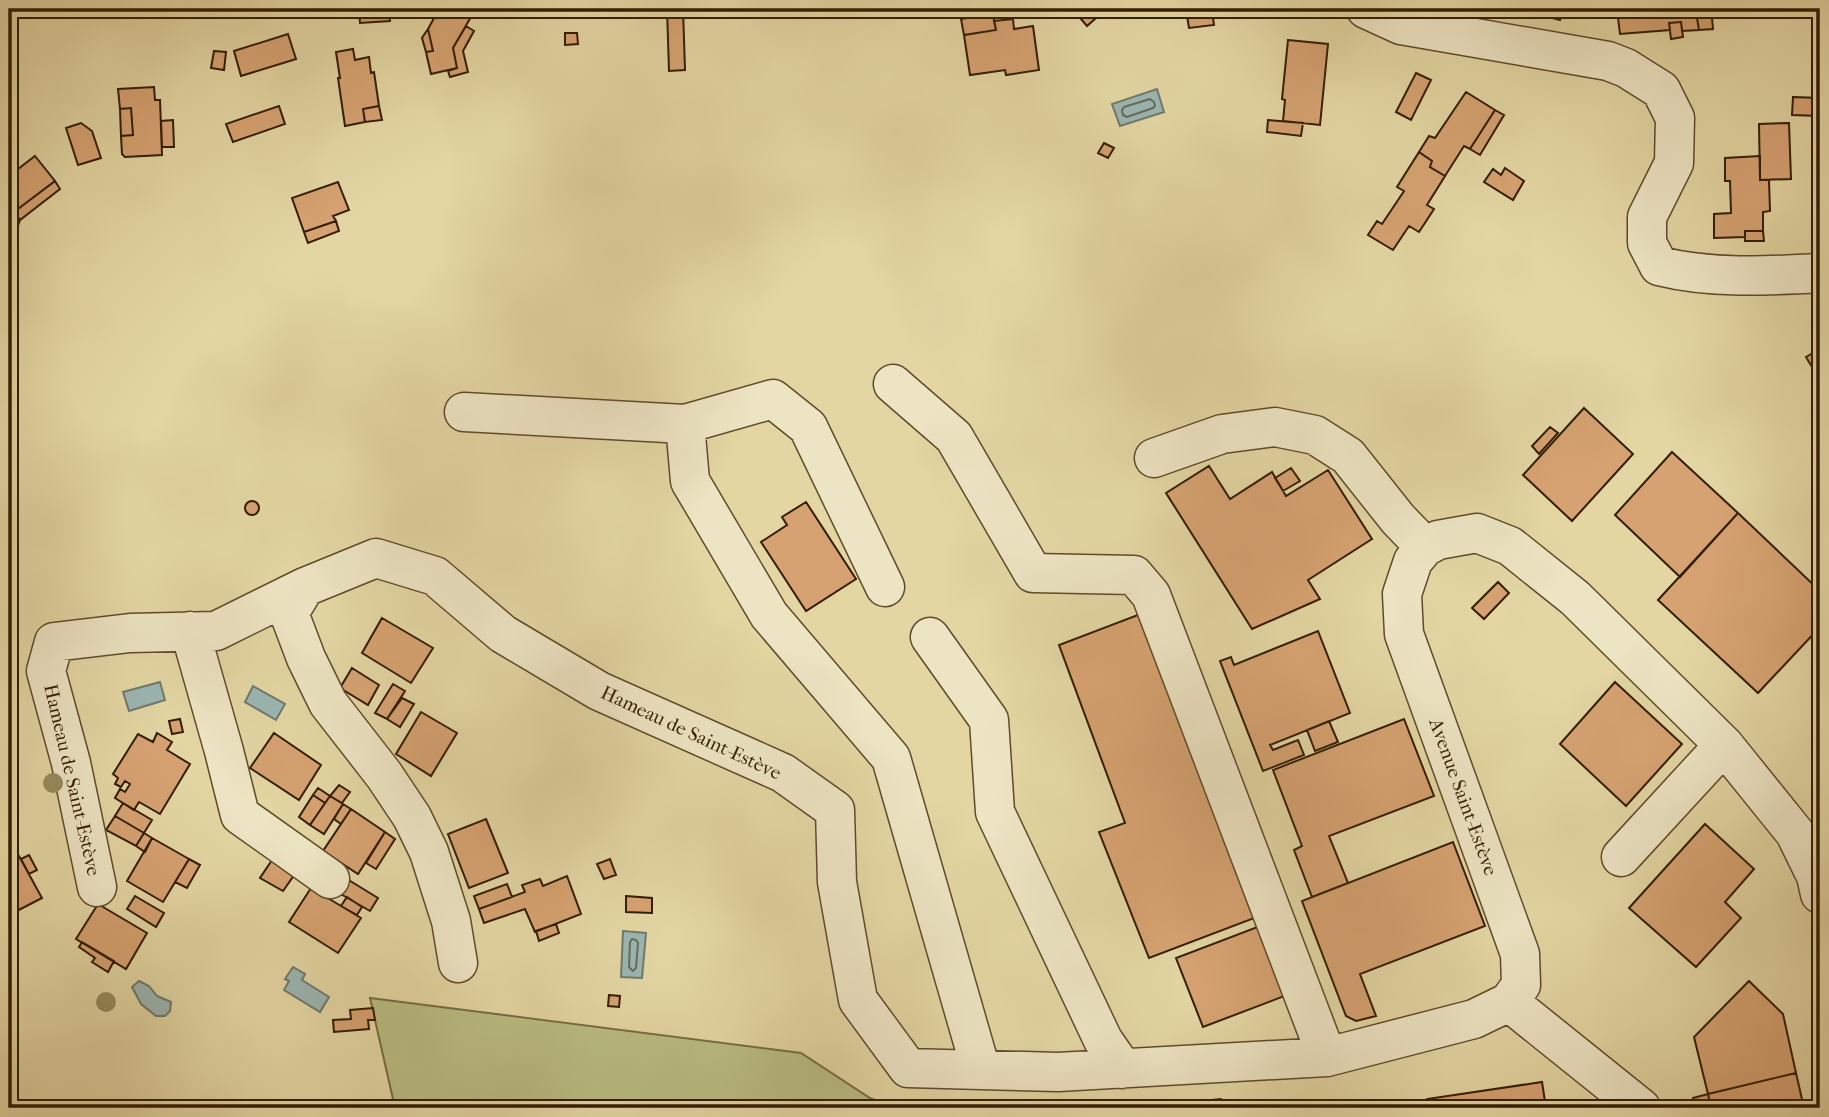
<svg xmlns="http://www.w3.org/2000/svg" width="1829" height="1117" viewBox="0 0 1829 1117" font-family="'IM FELL French Canon',serif">
	<rect width="100%" height="100%" fill="#e3d6a3"/>
	<filter id="stains"><feTurbulence type="fractalNoise" baseFrequency=".00286" numOctaves="4"/><feColorMatrix values="0 0 0 0 .2 0 0 0 0 .09 0 0 0 0 .02 0 0 0 .5 -.17"/></filter>
	<radialGradient id="worn" r=".72"><stop offset=".6" stop-color="#630" stop-opacity="0"/><stop offset="1" stop-color="#630" stop-opacity=".3"/></radialGradient>
	<path fill="#b9bc82" stroke="#766c41" stroke-width="2" d="M 370,998 L 801,1053 L 870,1098 L 895,1108 L 395,1108 Z"/>
	<path fill="#9bb6b2" stroke="#71796b" stroke-width="2" d="M 1157,89 L 1164,112 L 1120,126 L 1112,104 Z
		M 160,682 L 165,700 L 129,711 L 123,692 Z
		M 253,686 L 285,704 L 276,720 L 245,702 Z
		M 623,931 L 646,933 L 642,978 L 621,977 Z
		M 293,967 L 305,974 L 302,980 L 329,997 L 320,1012 L 284,990 L 289,981 L 285,979 Z
		M 139,981 L 149,986 L 157,996 L 171,1002 L 170,1011 L 165,1016 L 156,1016 L 141,1004 L 132,987 Z"/>
	<g fill="none" stroke-linecap="round" stroke-linejoin="round">
		<path stroke="#676a59" stroke-width="2" d="M 1150,99 L 1154,102 L 1155,106 L 1153,108 L 1127,117 L 1123,115 L 1122,110 L 1124,107 Z
			M 632,939 L 636,940 L 638,943 L 636,968 L 633,971 L 629,967 L 630,942 Z"/>
	</g>
	<path fill="#d6a271" stroke="#331d00" stroke-width="2" d="M 359,9 L 389,9 L 390,21 L 360,23 Z
		M 439,9 L 472,9 L 475,10 L 453,48 L 457,68 L 431,74 L 426,52 L 433,51 L 428,29 Z
		M 667,9 L 683,9 L 685,70 L 669,71 Z
		M 1078,9 L 1102,9 L 1104,11 L 1087,26 L 1075,12 Z
		M 1186,9 L 1239,9 L 1239,14 L 1213,18 L 1214,25 L 1189,28 Z
		M 1529,9 L 1552,9 L 1562,11 L 1560,20 L 1529,12 Z
		M 1617,9 L 1711,9 L 1712,18 L 1697,18 L 1699,30 L 1682,31 L 1681,22 L 1669,23 L 1670,30 L 1620,34 Z
		M 993,14 L 996,30 L 964,35 L 961,19 Z
		M 1697,18 L 1712,18 L 1713,29 L 1699,30 Z
		M 1013,19 L 1014,29 L 1033,26 L 1039,70 L 1006,75 L 1005,70 L 970,75 L 964,35 L 996,30 L 994,21 Z
		M 1681,22 L 1683,37 L 1671,39 L 1669,23 Z
		M 466,26 L 474,31 L 463,51 L 468,72 L 450,77 L 448,71 L 457,68 L 453,48 Z
		M 428,29 L 433,51 L 426,52 L 422,38 Z
		M 565,33 L 577,33 L 578,44 L 565,45 Z
		M 288,34 L 296,59 L 241,76 L 234,51 Z
		M 1288,40 L 1328,44 L 1320,125 L 1283,121 L 1285,100 L 1282,99 Z
		M 353,49 L 355,60 L 369,57 L 371,73 L 374,72 L 379,106 L 363,109 L 365,122 L 345,126 L 338,78 L 340,78 L 336,52 Z
		M 214,51 L 226,52 L 224,70 L 211,68 Z
		M 1416,73 L 1431,80 L 1411,120 L 1396,112 Z
		M 154,87 L 155,100 L 160,100 L 162,155 L 125,157 L 122,154 L 121,136 L 133,135 L 131,108 L 120,109 L 118,89 Z
		M 1466,92 L 1495,110 L 1470,149 L 1464,146 L 1445,176 L 1430,167 L 1432,161 L 1419,152 L 1429,136 L 1435,138 Z
		M 1793,97 L 1820,98 L 1820,116 L 1792,115 Z
		M 279,106 L 285,124 L 233,142 L 226,124 Z
		M 379,106 L 382,120 L 365,122 L 363,109 Z
		M 131,108 L 133,135 L 121,136 L 120,109 Z
		M 1495,110 L 1504,115 L 1480,155 L 1470,149 Z
		M 173,120 L 174,147 L 162,147 L 161,121 Z
		M 1268,120 L 1303,123 L 1301,136 L 1267,132 Z
		M 81,123 L 92,131 L 101,158 L 78,165 L 66,128 Z
		M 1789,123 L 1791,179 L 1760,180 L 1759,124 Z
		M 1104,143 L 1114,148 L 1108,158 L 1098,153 Z
		M 1419,152 L 1432,161 L 1430,167 L 1445,176 L 1427,205 L 1434,209 L 1419,232 L 1409,226 L 1393,250 L 1368,235 L 1377,221 L 1382,224 L 1404,191 L 1397,187 Z
		M 35,156 L 55,181 L 14,212 L 20,220 L 13,240 L 9,242 L 9,176 Z
		M 1760,156 L 1760,180 L 1769,180 L 1770,211 L 1763,212 L 1763,231 L 1745,231 L 1745,237 L 1714,238 L 1714,214 L 1731,213 L 1730,181 L 1725,181 L 1725,158 Z
		M 1505,168 L 1524,181 L 1513,200 L 1484,182 L 1493,169 L 1501,175 Z
		M 55,181 L 60,189 L 20,220 L 14,212 Z
		M 338,182 L 349,210 L 333,216 L 336,221 L 304,232 L 292,198 Z
		M 336,221 L 339,231 L 308,243 L 304,232 Z
		M 1745,231 L 1763,231 L 1764,241 L 1745,241 Z
		M 1820,349 L 1820,380 L 1806,357 Z
		M 1584,408 L 1633,454 L 1572,521 L 1523,475 Z
		M 1550,427 L 1558,433 L 1539,454 L 1532,446 Z
		M 1672,452 L 1738,513 L 1680,577 L 1615,515 Z
		M 1209,466 L 1230,499 L 1272,472 L 1286,496 L 1328,470 L 1372,539 L 1308,580 L 1320,599 L 1252,629 L 1166,493 Z
		M 1291,468 L 1300,481 L 1283,491 L 1275,478 Z
		M245 508a7 7 0 1 1 14 0a7 7 0 1 1-14 0Z
		M 806,502 L 856,579 L 806,611 L 761,542 L 787,525 L 782,517 Z
		M 1738,513 L 1820,591 L 1820,627 L 1758,693 L 1658,600 Z
		M 1498,582 L 1509,593 L 1484,619 L 1472,608 Z
		M 1143,613 L 1257,917 L 1149,958 L 1099,832 L 1125,823 L 1059,645 Z
		M 382,618 L 433,648 L 411,683 L 362,653 Z
		M 1318,631 L 1350,713 L 1270,745 L 1273,750 L 1298,740 L 1304,755 L 1263,771 L 1220,661 L 1231,657 L 1234,665 Z
		M 352,668 L 379,685 L 368,705 L 340,688 Z
		M 1615,682 L 1682,744 L 1626,806 L 1560,744 Z
		M 393,684 L 405,691 L 387,719 L 375,713 Z
		M 402,698 L 414,704 L 400,727 L 387,719 Z
		M 421,712 L 457,733 L 431,776 L 396,754 Z
		M 180,719 L 183,732 L 172,734 L 169,721 Z
		M 1404,719 L 1434,796 L 1329,836 L 1348,883 L 1312,897 L 1294,850 L 1302,846 L 1273,770 Z
		M 1329,721 L 1338,742 L 1315,751 L 1307,730 Z
		M 157,733 L 172,742 L 167,750 L 190,764 L 160,814 L 139,802 L 134,810 L 115,798 L 120,789 L 125,792 L 130,784 L 125,781 L 121,787 L 115,784 L 118,778 L 113,774 L 138,734 L 153,742 Z
		M 274,733 L 321,765 L 299,800 L 250,768 Z
		M 339,785 L 350,792 L 342,803 L 330,796 Z
		M 318,788 L 330,796 L 325,803 L 313,795 Z
		M 313,795 L 325,803 L 310,825 L 299,817 Z
		M 330,796 L 343,804 L 324,834 L 310,825 Z
		M 123,803 L 152,820 L 144,833 L 115,816 Z
		M 343,804 L 351,809 L 341,824 L 334,819 Z
		M 351,809 L 385,832 L 358,874 L 323,851 Z
		M 115,816 L 144,833 L 136,846 L 106,830 Z
		M 486,819 L 508,873 L 469,888 L 448,834 Z
		M 1705,824 L 1754,869 L 1725,902 L 1741,918 L 1696,967 L 1629,908 Z
		M 385,832 L 395,839 L 376,869 L 366,863 Z
		M 144,833 L 152,838 L 145,852 L 136,846 Z
		M 152,838 L 189,859 L 163,902 L 127,881 Z
		M 1453,842 L 1485,926 L 1360,974 L 1376,1016 L 1356,1021 L 1346,1016 L 1302,901 Z
		M 14,847 L 42,898 L 9,915 L 9,850 Z
		M 29,855 L 37,870 L 29,874 L 21,859 Z
		M 274,857 L 297,871 L 283,891 L 260,878 Z
		M 189,859 L 200,865 L 187,888 L 175,882 Z
		M 610,859 L 616,875 L 604,879 L 597,864 Z
		M 567,876 L 581,914 L 535,932 L 525,909 L 484,923 L 479,909 L 525,892 L 522,885 L 540,879 L 543,886 Z
		M 347,879 L 378,898 L 370,911 L 339,893 Z
		M 507,884 L 512,897 L 479,909 L 474,896 Z
		M 311,888 L 361,918 L 338,953 L 289,922 Z
		M 135,896 L 164,913 L 156,927 L 127,909 Z
		M 626,896 L 652,898 L 652,913 L 626,912 Z
		M 347,897 L 362,907 L 357,915 L 341,906 Z
		M 98,904 L 147,933 L 126,969 L 76,939 Z
		M 556,924 L 559,933 L 539,941 L 536,931 Z
		M 1260,926 L 1287,995 L 1203,1027 L 1176,958 Z
		M 82,942 L 114,961 L 108,972 L 92,962 L 95,958 L 79,947 Z
		M 1749,981 L 1783,1014 L 1796,1073 L 1708,1094 L 1694,1037 Z
		M 609,995 L 620,996 L 619,1007 L 608,1006 Z
		M 373,1008 L 375,1020 L 368,1020 L 369,1029 L 334,1032 L 333,1020 L 351,1019 L 350,1010 Z
		M 1796,1073 L 1804,1108 L 1711,1108 L 1708,1094 Z
		M 1542,1082 L 1546,1108 L 1428,1108 L 1427,1099 Z
		M 1708,1094 L 1711,1108 L 1695,1108 L 1693,1098 Z
		M 1221,1099 L 1224,1104 L 1225,1108 L 1208,1108 L 1208,1105 L 1212,1100 Z"/>
	<g fill="none" stroke-linecap="round" stroke-linejoin="round">
		<defs>
			<path id="minor" d="M 1366,9 L 1401,25 L 1608,61 L 1626,68 L 1661,90 L 1675,118 L 1674,163 L 1647,217 L 1647,243 L 1659,266 C 1711,279 1766,276 1820,273
				M 893,384 L 954,437 L 1033,573 L 1134,575 L 1151,595 L 1327,1057
				M 464,412 L 685,424 L 773,399 L 808,427 L 885,587
				M 685,424 L 690,481 L 769,615 L 891,758 L 981,1070
				M 1154,458 L 1222,434 L 1275,427 L 1315,435 L 1348,456 L 1398,519 L 1425,547
				M 190,631 L 224,751 L 240,815 L 330,879
				M 930,637 L 989,720 L 995,812 L 1103,1040 L 1123,1069
				M 1621,857 L 1724,745
				M 97,887 L 71,763 L 46,671 L 54,642 L 130,633 L 216,631 L 305,587
				M 458,963 L 451,921 L 429,852 L 412,817 L 384,775 L 328,703 L 306,658 L 289,613 L 305,587 L 376,558 L 435,576 L 503,634 L 599,691 L 783,773 L 835,810 L 837,882 L 858,1000 L 908,1068 L 1058,1072 L 1327,1057 L 1474,1019 L 1509,1002 L 1521,985 L 1520,954 L 1404,634 L 1402,594 L 1413,561 L 1425,547 L 1438,540 L 1477,533 L 1510,546 L 1575,598 L 1724,745 L 1795,833 L 1816,876 L 1820,894
				M 1509,1002 L 1641,1108"/>
		</defs>
		<use href="#minor" stroke="#5f4b29" stroke-width="41"/>
		<use href="#minor" stroke="#ede4c3" stroke-width="38"/>
	</g>
	<g fill="#988b5f">
		<circle cx="53" cy="783" r="10"/>
		<circle cx="106" cy="1002" r="10"/>
	</g>
	<g text-anchor="middle" dominant-baseline="central" stroke-width="5" stroke-linejoin="round" paint-order="stroke">
		<g font-size="19" fill="#331d00" stroke="#ede4c3">
			<text transform="translate(691 733) rotate(25)">Hameau de Saint-Estève</text>
			<text transform="translate(72 780) rotate(77)">Hameau de Saint-Estève</text>
			<text transform="translate(1463 797) rotate(70)">Avenue Saint-Estève</text>
		</g>
	</g>
	<rect width="1829" height="1117" fill="none" stroke="#e3d6a3" stroke-width="35"/>
	<rect x="10" y="10" width="1808" height="1096" fill="none" stroke="#331d00" stroke-width="3.5"/>
	<rect x="18" y="18" width="1794" height="1082" fill="none" stroke="#331d00" stroke-width="2"/>
	<rect width="100%" height="100%" filter="url(#stains)"/>
	<rect width="100%" height="100%" fill="url(#worn)"/>
</svg>
